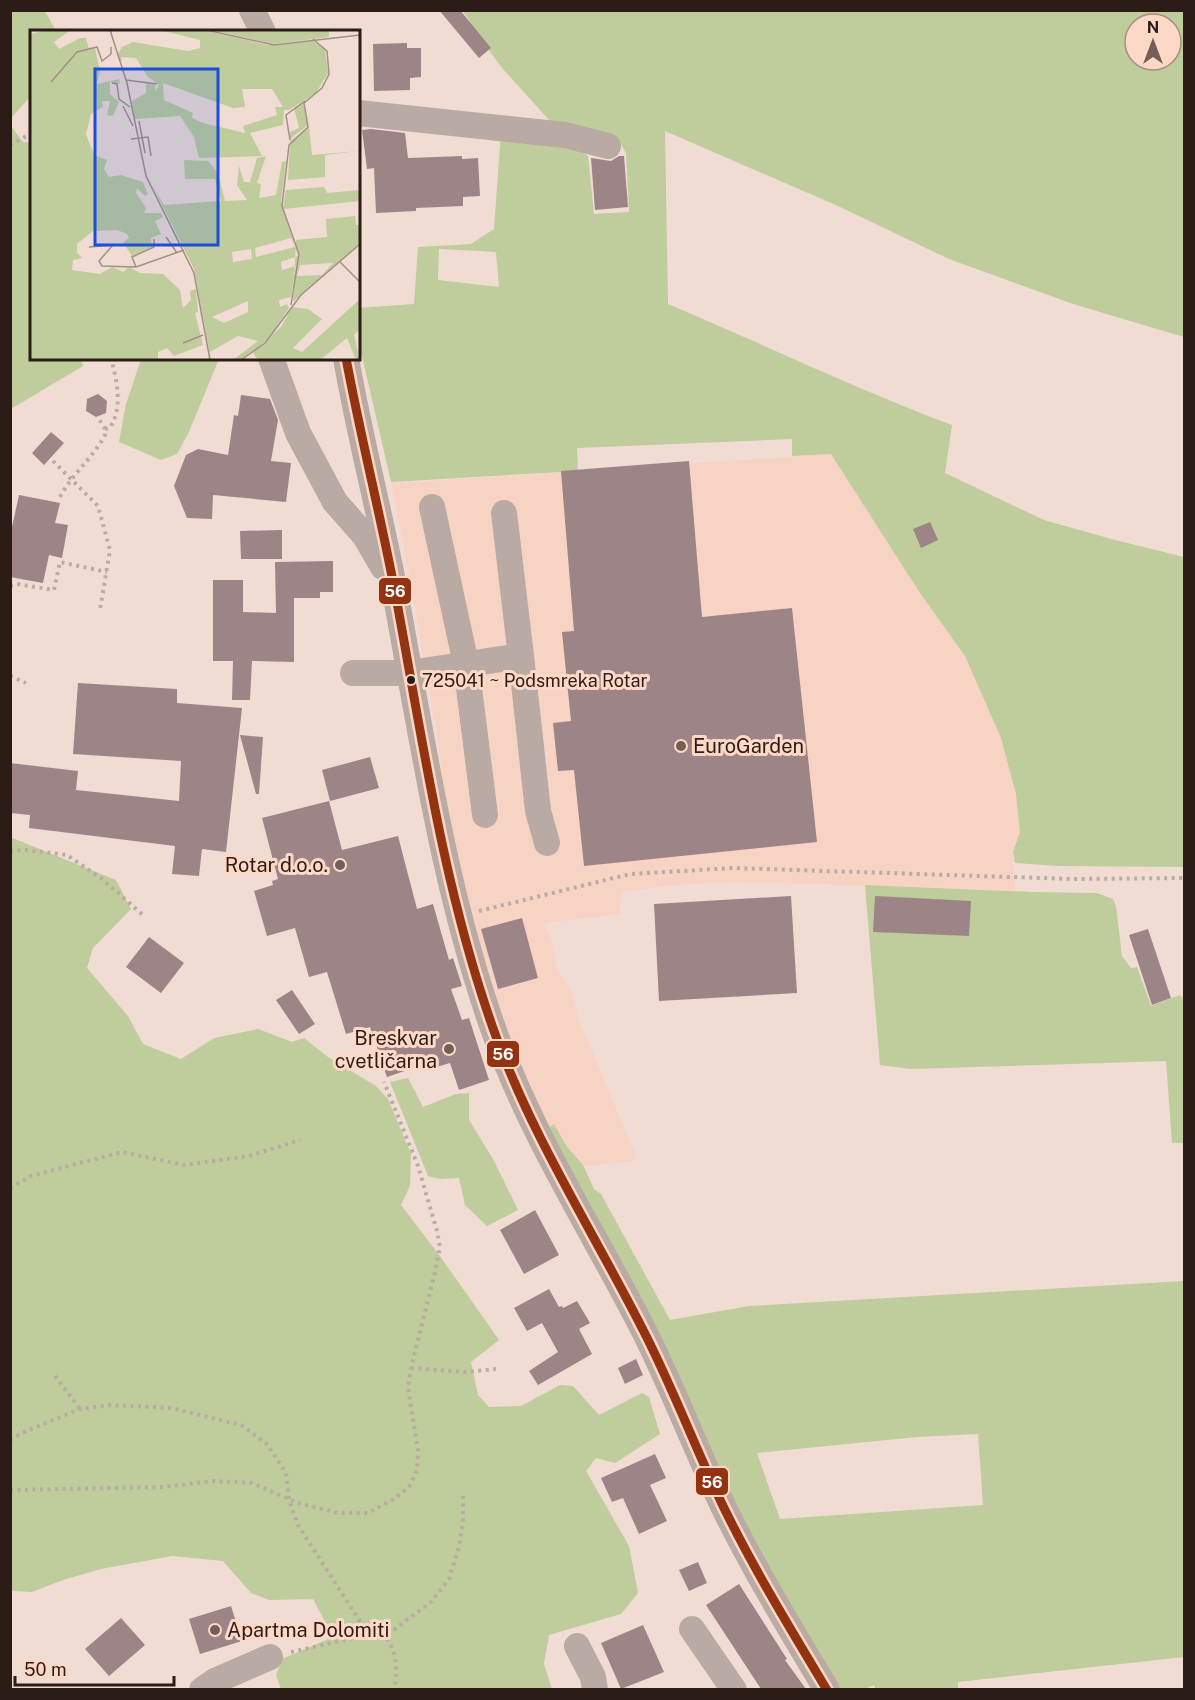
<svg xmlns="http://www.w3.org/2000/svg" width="1195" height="1700" viewBox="0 0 1195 1700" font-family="'Public Sans',sans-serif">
	<rect width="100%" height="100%" fill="#f1dcd3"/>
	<path fill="#f6d3c3" d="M 831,454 L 918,590 L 965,656 L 1001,738 L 1016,794 L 1020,832 L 1013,852 L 1015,891 L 932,887 L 731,882 L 675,885 L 621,892 L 620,914 L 543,923 L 551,938 L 557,969 L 573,993 L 578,1018 L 636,1156 L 633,1161 L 569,1168 L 499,1033 L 456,879 L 438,742 L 414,600 L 391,482 L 416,482 Z"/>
	<path fill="#bfcc9b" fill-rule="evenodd" d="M 11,10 L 45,11 L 56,31 L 32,32 L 31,96 L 11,118 Z
		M 463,11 L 1184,11 L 1184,337 L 1073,304 L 949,259 L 838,206 L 665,131 L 668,304 C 763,344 856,389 952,425 L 945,473 L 1044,520 L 1115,540 L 1184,557 L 1184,867 L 1059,866 L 1015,863 L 1013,852 L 1020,832 L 1016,794 L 1001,738 L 965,656 L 918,590 L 831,454 L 792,456 L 792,439 L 577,448 L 578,471 L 391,482 L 359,343 L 358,308 L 414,304 L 418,247 L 471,244 L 494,229 L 501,132 L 568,142 L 588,156 L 594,214 L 629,212 L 626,153 L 619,141 L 558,130 L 503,69 L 488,49 ZM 1135,24 L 1171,24 L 1171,60 L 1135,60 ZM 439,249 L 496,252 L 499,287 L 438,280 Z
		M 11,126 L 23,142 L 31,143 L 32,358 L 81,359 L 83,366 L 11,409 Z
		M 141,359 L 219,359 L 188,434 L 177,454 L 161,460 L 119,442 L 126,404 Z
		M 10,837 L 116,880 L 131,909 L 93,948 L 87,968 L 128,1016 L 143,1044 L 181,1059 L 214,1038 L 258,1029 L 292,1042 L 304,1038 L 328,1057 L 376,1086 L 388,1099 L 411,1154 L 410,1186 L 401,1205 L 440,1256 L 499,1340 L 471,1362 L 478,1395 L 489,1407 L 521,1406 L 560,1385 L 573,1386 L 599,1415 L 642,1393 L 649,1397 L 660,1434 L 615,1463 L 596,1458 L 586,1471 L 629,1546 L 638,1593 L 621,1614 L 549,1635 L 544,1664 L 552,1689 L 281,1689 L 276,1675 L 282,1659 L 333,1637 L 313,1599 L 269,1600 L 251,1593 L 223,1561 L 172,1556 L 101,1569 L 63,1580 L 32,1592 L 13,1591 L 10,1587 Z
		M 865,885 L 1032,892 L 1097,893 L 1113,899 L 1116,906 L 1122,956 L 1131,968 L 1137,967 L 1151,1006 L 1180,995 L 1184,1000 L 1184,1143 L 1172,1143 L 1166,1061 L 911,1069 L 880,1065 Z
		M 408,1078 L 423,1107 L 456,1094 L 469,1093 L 469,1120 L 493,1159 L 518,1210 L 487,1226 L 465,1205 L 459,1178 L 440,1179 L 428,1176 L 390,1082 Z
		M 554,1124 L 567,1147 L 583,1165 L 594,1189 L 601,1194 L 670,1320 L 749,1306 L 1184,1281 L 1184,1657 L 958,1682 L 958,1689 L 876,1689 L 874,1685 L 865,1689 L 840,1689 L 752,1542 L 653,1322 L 551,1131 L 550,1127 ZM 978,1434 L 983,1505 L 780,1519 L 757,1453 L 917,1437 Z"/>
	<path fill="#9d8487" d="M 439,10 L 460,10 L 491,48 L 479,58 Z
		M 407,43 L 407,48 L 421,48 L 421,77 L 410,78 L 410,90 L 374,91 L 373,44 Z
		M 371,129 L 405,133 L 408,158 L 462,156 L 462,159 L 478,158 L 480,196 L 463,197 L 463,206 L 416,208 L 416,211 L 376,213 L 374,168 L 367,169 L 362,130 Z
		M 619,156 L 624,156 L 628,207 L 595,210 L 591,158 L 611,161 Z
		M 98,394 L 107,401 L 106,413 L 96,417 L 86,411 L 87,399 Z
		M 241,395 L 270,399 L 278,420 L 271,461 L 291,463 L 286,502 L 213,495 L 212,519 L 187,518 L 174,486 L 186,455 L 198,449 L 228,455 L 234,415 L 238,416 Z
		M 51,432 L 64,443 L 44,465 L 32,453 Z
		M 689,461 L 702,617 L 792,608 L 817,842 L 584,866 L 574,770 L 558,771 L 553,723 L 571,721 L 562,632 L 574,631 L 561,471 Z
		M 19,495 L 60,503 L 55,523 L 68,525 L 62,558 L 49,555 L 43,583 L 10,577 L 10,536 Z
		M 930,522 L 938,540 L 921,548 L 913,529 Z
		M 282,530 L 282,559 L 241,559 L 240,531 Z
		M 333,561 L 333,592 L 320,592 L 320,598 L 294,598 L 294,662 L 252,661 L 250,700 L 232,700 L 233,661 L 213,661 L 213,580 L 243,580 L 243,612 L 276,613 L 275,562 Z
		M 78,683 L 177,689 L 177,703 L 242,708 L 226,852 L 202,849 L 199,876 L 172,874 L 175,846 L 29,828 L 30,815 L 10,813 L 10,763 L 78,771 L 76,790 L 179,801 L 181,761 L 73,754 Z
		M 240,735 L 263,737 L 259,794 L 256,794 Z
		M 370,757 L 379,788 L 330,801 L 322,770 Z
		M 329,801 L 342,850 L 398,836 L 417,909 L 433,904 L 449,960 L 453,958 L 462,986 L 451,989 L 462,1020 L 469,1018 L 489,1080 L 459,1090 L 450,1063 L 427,1070 L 425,1064 L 387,1077 L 370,1027 L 346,1034 L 327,972 L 309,977 L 295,928 L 267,936 L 254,891 L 273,885 L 272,881 L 278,879 L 262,818 Z
		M 791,896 L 797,993 L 659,1001 L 654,904 Z
		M 875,896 L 971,901 L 969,936 L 873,932 Z
		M 522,918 L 538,978 L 498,989 L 481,929 Z
		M 1148,929 L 1171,998 L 1152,1005 L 1129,935 Z
		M 149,937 L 184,963 L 161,993 L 126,967 Z
		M 292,990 L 315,1024 L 299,1034 L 276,1000 Z
		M 535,1210 L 559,1255 L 524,1274 L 500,1230 Z
		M 549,1289 L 559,1307 L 562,1306 L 563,1308 L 577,1301 L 590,1323 L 579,1329 L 592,1354 L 538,1385 L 529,1371 L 558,1352 L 542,1323 L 527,1331 L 514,1308 Z
		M 636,1359 L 643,1375 L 625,1384 L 618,1368 Z
		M 655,1454 L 666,1478 L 650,1485 L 667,1521 L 639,1534 L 623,1498 L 612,1502 L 601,1478 Z
		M 698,1562 L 707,1583 L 689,1591 L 679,1570 Z
		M 739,1584 L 787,1659 L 785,1660 L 806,1689 L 761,1689 L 706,1605 Z
		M 231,1606 L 242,1641 L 200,1654 L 189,1619 Z
		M 121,1618 L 145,1645 L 109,1676 L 85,1649 Z
		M 643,1625 L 664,1672 L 621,1689 L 601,1643 Z"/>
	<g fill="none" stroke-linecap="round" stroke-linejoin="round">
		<path stroke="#b9aca5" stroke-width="4" stroke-dasharray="3 4.5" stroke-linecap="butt" d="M 10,145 L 32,133
			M 105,429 L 110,428 C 123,407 117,381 111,358
			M 53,461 L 98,506 L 110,550 L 100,610
			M 60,497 C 72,474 93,458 105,435 L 105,429 L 99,419
			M 10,586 L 17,584 L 54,590 L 60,562 L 107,572
			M 10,676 L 26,683
			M 10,851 L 27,850 L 67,855 L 102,879 L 144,916
			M 479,911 L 630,874 L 733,868 L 1072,879 L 1184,878
			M 10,1188 L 31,1176 L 122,1152 L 184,1165 L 249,1156 L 300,1140
			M 411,1368 L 465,1372 L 496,1369
			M 55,1376 L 80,1409
			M 10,1440 L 22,1433 L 80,1409 L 111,1405 L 171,1408 L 241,1425 L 267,1444 L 286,1473 L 289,1500 L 298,1525 L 368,1634
			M 10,1490 L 163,1487 L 214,1481 L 252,1483 L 298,1503 L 338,1513 L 368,1513 L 392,1500 L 409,1487 L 417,1470 L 418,1450 L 408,1388 L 411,1368 L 435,1272 L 440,1247 L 437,1231 L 418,1166 L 384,1082
			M 383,1632 C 398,1656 397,1662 395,1690
			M 291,1652 L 395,1629 L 432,1601 L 449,1579 L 459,1547 L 463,1520 L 463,1496"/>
		<path stroke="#b9aaa3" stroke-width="26" d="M 252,10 L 263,32
			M 358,113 L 565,135 L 608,146
			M 271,358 L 298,433 L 335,502 L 365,536 L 383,567
			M 346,358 C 360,439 381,517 396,597 C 423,743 444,890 494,1031 C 531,1134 591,1228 641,1325 C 672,1385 695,1448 724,1508 C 755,1571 791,1630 827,1690
			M 432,507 L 466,664 L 485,815
			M 504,513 L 521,656
			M 353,673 L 410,673 L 521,656 L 538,811 L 547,843
			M 692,1629 L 734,1690
			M 577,1646 L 593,1677 L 595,1690
			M 202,1690 L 215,1681 L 270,1657"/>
		<defs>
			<path id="bus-1" d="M 346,358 C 361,439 381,517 396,597 C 423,743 444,891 494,1031 C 531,1135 591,1228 641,1326 C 672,1385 695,1448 724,1508 C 755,1571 791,1630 827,1690"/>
		</defs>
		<use href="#bus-1" stroke="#fed8c6" stroke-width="14"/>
		<use href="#bus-1" stroke="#943312" stroke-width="9"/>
	</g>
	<circle fill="#2b1d16" stroke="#fed8c6" stroke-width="2" cx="411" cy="680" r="5"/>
	<g fill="#706058" stroke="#fed8c6" stroke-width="2">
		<circle cx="681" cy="746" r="6"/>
		<circle cx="340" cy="865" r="6"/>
		<circle cx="449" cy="1049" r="6"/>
		<circle cx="215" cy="1630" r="6"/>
	</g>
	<g text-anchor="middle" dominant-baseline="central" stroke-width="6" stroke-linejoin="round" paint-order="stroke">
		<g font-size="18" fill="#2b1d16" stroke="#fed8c6" text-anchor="start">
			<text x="422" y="680">725041 ~ Podsmreka Rotar</text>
		</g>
		<g font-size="20" fill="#2b1d16" stroke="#fed8c6" text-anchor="start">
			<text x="693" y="746">EuroGarden</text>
			<text x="328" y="865" text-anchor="end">Rotar d.o.o.</text>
			<text x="437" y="1038" text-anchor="end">Breskvar<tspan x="437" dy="23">cvetličarna</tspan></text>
			<text x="227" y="1630">Apartma Dolomiti</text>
		</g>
	</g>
	<g transform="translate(30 30)">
		<rect width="330" height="330" fill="#f1dcd3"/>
		<path d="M 18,0 L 41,0 L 24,12 L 29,19 L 50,8 L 56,8 L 59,19 L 65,18 L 70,42 L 67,54 L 89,49 L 90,54 L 80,52 L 80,64 L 89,72 L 83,86 L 77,85 L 80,71 L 72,71 L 73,77 L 61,84 L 56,104 L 64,125 L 77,130 L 74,139 L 79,147 L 91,145 L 113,152 L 118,164 L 115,166 L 107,158 L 106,163 L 116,178 L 114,183 L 131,183 L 133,187 L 125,191 L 131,204 L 121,208 L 122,217 L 102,226 L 93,212 L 99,208 L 97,204 L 87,200 L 63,201 L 47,214 L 47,223 L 52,228 L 43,230 L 42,240 L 70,244 L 82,237 L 93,242 L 99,237 L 110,243 L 133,244 L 150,260 L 153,278 L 161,270 L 160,261 L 166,259 L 168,282 L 165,283 L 173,315 L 144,326 L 137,318 L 128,322 L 128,330 L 0,330 L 0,4 ZM 130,0 L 173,0 L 238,15 L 283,11 L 295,18 L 298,43 L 286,63 L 259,80 L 254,80 L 253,95 L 220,103 L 232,126 L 169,128 L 164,107 L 150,86 L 105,89 L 102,71 L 116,63 L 116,53 L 125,55 L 126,61 L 129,55 L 117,46 L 106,28 L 92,27 L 91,34 L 87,26 L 92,17 L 103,12 L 158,21 L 170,18 L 170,10 ZM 133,53 L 203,78 L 215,77 L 212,59 L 242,59 L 253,77 L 245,77 L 247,85 L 213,96 L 215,103 L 173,93 L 162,88 L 163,83 L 134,70 ZM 180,0 L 299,0 L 299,7 L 244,14 ZM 273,72 L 278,95 L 260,109 L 260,102 L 269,98 L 264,78 ZM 279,97 L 282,125 L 330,121 L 295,125 L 295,147 L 258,150 L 260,111 ZM 236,126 L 227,153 L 231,154 L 229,168 L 246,165 L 252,132 L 256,131 L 251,172 L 268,226 L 251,232 L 252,240 L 266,236 L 261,267 L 249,270 L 250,277 L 257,274 L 259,278 L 235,313 L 210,330 L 203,330 L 228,311 L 208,306 L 180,322 L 181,330 L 164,239 L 122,155 L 134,175 L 191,171 L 185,149 L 155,149 L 154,130 L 178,131 L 188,143 L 195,171 L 217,170 L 207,155 L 209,136 L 214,152 L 220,152 L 227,128 ZM 261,208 L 265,217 L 226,227 L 225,218 ZM 221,219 L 222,229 L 203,232 L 202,222 ZM 218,271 L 218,282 L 194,293 L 182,287 ZM 294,157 L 297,163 L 330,160 L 330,171 L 253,179 L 256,160 ZM 325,186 L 326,195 L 330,195 L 330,213 L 263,272 L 266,210 L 297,207 L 296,189 ZM 303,233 L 292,245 L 267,246 L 270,235 ZM 330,269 L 330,299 L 324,305 L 330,330 L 326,330 L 317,308 L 290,330 L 228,330 L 223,322 L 251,297 L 262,277 L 278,279 L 292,289 L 263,318 L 272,322 Z" fill="#bfcc9b" fill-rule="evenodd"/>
		<path fill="none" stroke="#a29087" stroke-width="1.5" d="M 80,0 L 97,53 L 116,146 L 164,243 L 180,330M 176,0 L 244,15 L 330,5M 96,50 L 127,54M 21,52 L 47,22 L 67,17 L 72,31 L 81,24 L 81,17M 82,53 L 87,54 L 89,69 L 100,77M 93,76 L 103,96M 109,91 L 115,123M 101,109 L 118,107 L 121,126M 260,110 L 256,85 L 275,71M 136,207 L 147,223M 59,217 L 83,215 L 69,231 L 72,236 L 106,237 L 154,220M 310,232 L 330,252M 106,237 L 102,227 L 124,217 L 124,209M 261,275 L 269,224 L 252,176 L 259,115 L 278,97 L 274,73 L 292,58 L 299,44 L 297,21 L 283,9M 153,313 L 173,305M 211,330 L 235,313 L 271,265 L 330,214"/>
		<path fill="#1d4ed8" fill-opacity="0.15" stroke="#1d4ed8" stroke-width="3" d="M 65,39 L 188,39 L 188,215 L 65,215 Z"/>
		<rect width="330" height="330" fill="none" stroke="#2b1d16" stroke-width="3"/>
	</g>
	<g stroke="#fed8c6" stroke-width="2">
		<rect x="378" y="577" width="34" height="28" rx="6" fill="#943312"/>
		<rect x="486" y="1040" width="34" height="28" rx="6" fill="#943312"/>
		<rect x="695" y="1467" width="34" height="29" rx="6" fill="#943312"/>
	</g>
	<g font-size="16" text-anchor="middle" font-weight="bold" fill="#fff">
		<text x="395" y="597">56</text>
		<text x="503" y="1060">56</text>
		<text x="712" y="1488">56</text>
	</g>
	<rect width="1195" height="1700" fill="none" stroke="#2b1d16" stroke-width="24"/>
	<g transform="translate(1153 42)"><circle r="28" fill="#fed8c6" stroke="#aa8d80" stroke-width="1.5"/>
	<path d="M0-4.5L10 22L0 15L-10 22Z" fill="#706058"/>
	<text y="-9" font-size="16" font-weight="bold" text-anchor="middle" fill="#2b1d16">N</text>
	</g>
	<path d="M15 1676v9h159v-9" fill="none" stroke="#2b1d16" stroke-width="3"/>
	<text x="24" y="1676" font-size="18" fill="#2b1d16" stroke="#fed8c6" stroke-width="4.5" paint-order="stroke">50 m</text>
</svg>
